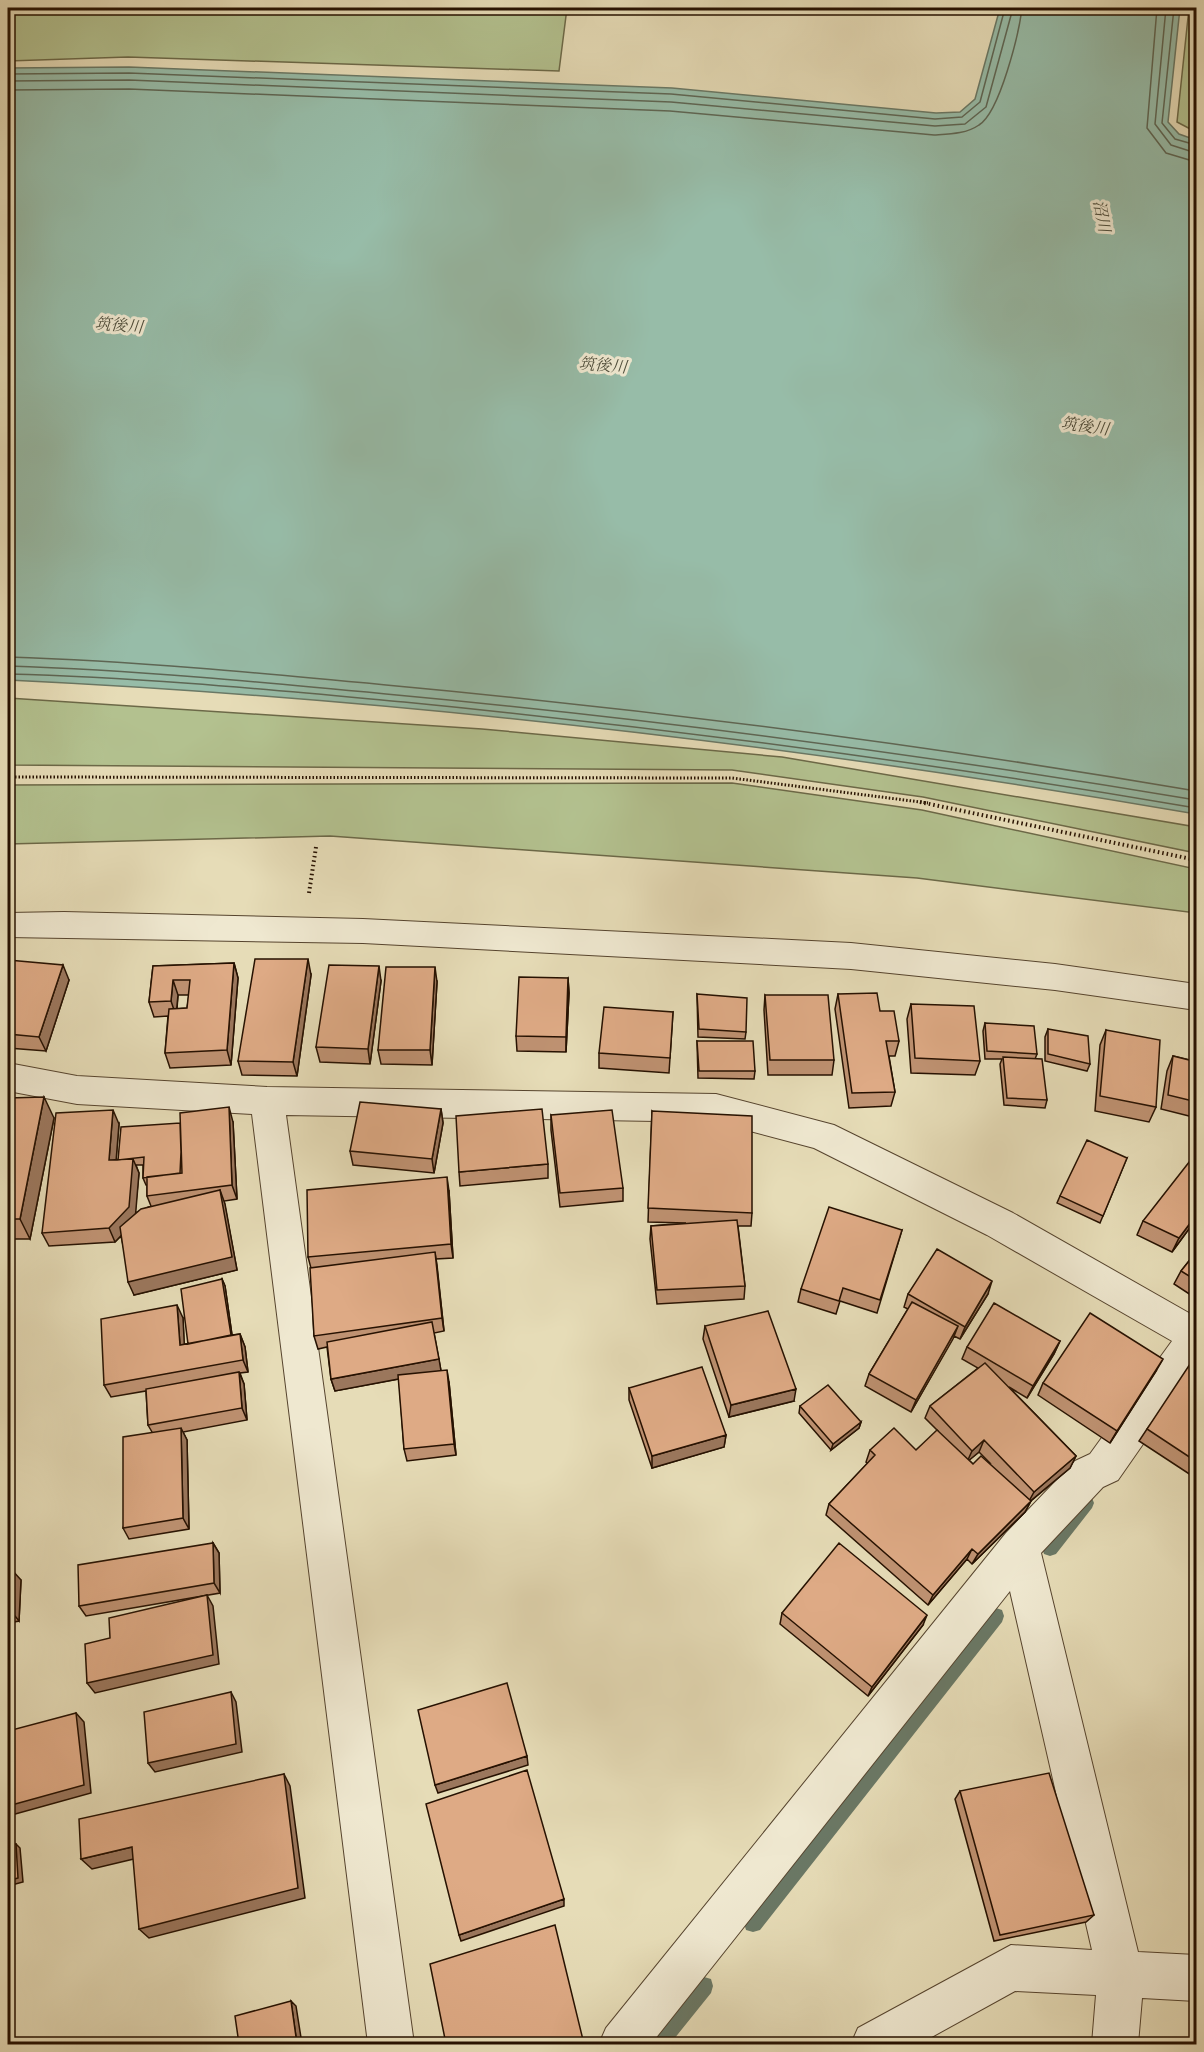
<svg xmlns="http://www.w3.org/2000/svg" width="1204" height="2052" viewBox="0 0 1204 2052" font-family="'IM FELL French Canon','Noto Serif JP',serif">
	<rect width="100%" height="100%" fill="#e6dcb7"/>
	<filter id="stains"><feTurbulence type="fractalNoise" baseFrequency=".00333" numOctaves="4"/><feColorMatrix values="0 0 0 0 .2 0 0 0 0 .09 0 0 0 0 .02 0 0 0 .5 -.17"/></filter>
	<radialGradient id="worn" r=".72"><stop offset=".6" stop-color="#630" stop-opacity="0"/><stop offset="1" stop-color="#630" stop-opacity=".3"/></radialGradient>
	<path fill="#b3c18f" stroke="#6c6948" stroke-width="1.5" d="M 8,8 L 567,8 L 559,71 L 128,57 L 8,61 Z
		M 1189,8 L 1196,8 L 1196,132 L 1177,122 Z
		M 8,698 L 482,729 L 782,757 L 1196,827 L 1196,853 L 923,797 L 732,770 L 8,765 Z
		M 732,783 L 922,810 L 1196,869 L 1196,913 L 917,878 L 330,836 L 8,844 L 8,785 Z"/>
	<path fill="#97bca8" stroke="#6a7865" stroke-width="1.5" d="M 1000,8 L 1180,8 L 1168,122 L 1179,134 L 1196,140 L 1196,814 C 803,746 406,699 8,680 L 8,68 L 129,67 L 672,88 L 936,113 L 960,112 L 975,99 Z"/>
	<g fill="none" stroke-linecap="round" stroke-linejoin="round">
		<path stroke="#5e6654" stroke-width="1.5" d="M 1157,8 L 1147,128 L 1166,153 L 1196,162
			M 1166,8 L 1155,124 L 1171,145 L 1196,153
			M 1174,8 L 1162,123 L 1175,139 L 1196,145
			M 8,74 L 129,73 L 671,94 L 935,119 L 962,117 L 980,102 L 1005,8
			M 8,81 L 129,80 L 671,102 L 935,126 L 965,124 L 986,107 L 1013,8
			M 8,90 L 129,89 L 670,111 L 934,135 C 950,134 966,134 979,125 C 1000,112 1019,33 1022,8
			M 8,657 C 134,661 260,673 386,685 C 657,710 927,745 1196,791
			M 8,666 C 134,670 260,682 386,694 C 657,719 927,755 1196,800
			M 8,674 C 140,677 272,690 404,702 C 669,728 933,763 1196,808"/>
		<path fill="#6a7865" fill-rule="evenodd" d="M 1086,1495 L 1092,1498 L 1094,1503 L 1092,1508 L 1056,1554 L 1050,1556 L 1044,1554 L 1042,1548 L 1044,1542 L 1080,1498 Z
			M 996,1608 L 1002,1610 L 1004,1616 L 1002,1622 L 760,1930 L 753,1932 L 746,1930 L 744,1923 L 746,1916 L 990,1610 Z
			M 704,1977 L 711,1979 L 713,1986 L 711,1993 L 670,2044 L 649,2044 L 651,2037 L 697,1979 Z"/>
		<defs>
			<path id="minor" d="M 64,912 L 363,919 L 851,943 L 1055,964 L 1196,984 L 1196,1010 L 1055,990 L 851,969 L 363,943 L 8,937 L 8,913 Z
				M 8,1063 L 77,1076 L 267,1087 L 716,1094 L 834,1125 L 1013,1213 L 1196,1317 L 1196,1368 L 1118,1480 L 1103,1487 L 1041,1553 L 1138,1952 L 1196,1955 L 1196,2001 L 1142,1998 L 1138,2044 L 1092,2044 L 1096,1995 L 1015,1991 L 919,2044 L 851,2044 L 858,2028 L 1011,1945 L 1092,1950 L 1010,1591 L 651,2044 L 599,2044 L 606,2028 L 1006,1533 L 1075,1461 L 1090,1454 L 1172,1341 L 987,1235 L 814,1148 L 716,1122 L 286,1115 L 414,2044 L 368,2044 L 252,1114 L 77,1104 L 8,1091 Z"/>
		</defs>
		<use href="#minor" stroke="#56442e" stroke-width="2"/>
		<path stroke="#261101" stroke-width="3" stroke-dasharray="1.5 2" stroke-linecap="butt" d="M 8,777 L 732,778 L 928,803"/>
		<path stroke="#261101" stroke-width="4" stroke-dasharray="1.5 3" stroke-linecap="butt" d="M 920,802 L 1196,860
			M 309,893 L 316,847"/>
		<use href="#minor" fill="#efe8d0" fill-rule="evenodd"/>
	</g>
	<path fill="#bf9272" stroke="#261101" stroke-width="1.5" fill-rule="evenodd" d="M 8,960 L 69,980 L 46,1051 L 8,1048 Z
		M 234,963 L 238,978 L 231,1065 L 170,1068 L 165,1053 L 168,1016 L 154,1017 L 149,1002 L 153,966 ZM 178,995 L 189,995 L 187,1008 L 177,1009 Z
		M 311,975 L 297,1076 L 242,1075 L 238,1061 Z
		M 568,978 L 569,993 L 566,1052 L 517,1051 L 516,1036 Z
		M 381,981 L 370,1064 L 320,1062 L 316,1047 Z
		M 437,982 L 432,1065 L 381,1064 L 378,1050 Z
		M 697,994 L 746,1032 L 745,1039 L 698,1037 Z
		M 838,994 L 880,1011 L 899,1041 L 895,1056 L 889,1056 L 895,1092 L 891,1106 L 849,1108 L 835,1009 Z
		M 765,995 L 834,1060 L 832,1075 L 768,1075 L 764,1010 Z
		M 911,1004 L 980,1061 L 975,1075 L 911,1073 L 907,1019 Z
		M 673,1012 L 669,1073 L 599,1068 L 599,1053 Z
		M 985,1023 L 1037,1054 L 1035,1059 L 1047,1100 L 1045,1108 L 1004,1105 L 1000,1064 L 1002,1059 L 985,1059 L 983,1031 Z
		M 1048,1029 L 1090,1064 L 1087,1071 L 1045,1061 L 1045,1037 Z
		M 1106,1030 L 1156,1107 L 1149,1122 L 1095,1111 L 1100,1045 Z
		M 697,1041 L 755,1071 L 754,1079 L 698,1078 Z
		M 1197,1050 L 1197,1118 L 1161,1109 L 1167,1071 L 1173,1056 L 1194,1061 Z
		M 8,1098 L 54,1118 L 30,1239 L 11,1239 L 13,1243 L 13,1346 L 8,1347 Z
		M 441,1109 L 443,1123 L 434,1173 L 353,1165 L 350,1151 Z
		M 652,1111 L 752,1213 L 751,1226 L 738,1226 L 745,1286 L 744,1299 L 657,1304 L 650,1239 L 651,1226 L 686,1223 L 648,1222 Z
		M 551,1115 L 623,1188 L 623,1201 L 560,1207 L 551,1130 Z
		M 233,1122 L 237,1199 L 224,1201 L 237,1270 L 134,1295 L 121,1236 L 115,1242 L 49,1246 L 42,1233 L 119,1124 L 116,1160 ZM 136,1165 L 143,1165 L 143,1178 L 146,1185 L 147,1185 L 147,1196 L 151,1206 L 135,1213 L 139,1173 Z
		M 1127,1158 L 1100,1223 L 1057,1203 L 1060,1196 Z
		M 548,1164 L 548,1178 L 460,1186 L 459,1172 Z
		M 449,1191 L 453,1258 L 436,1259 L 444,1331 L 434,1333 L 441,1371 L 449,1382 L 456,1455 L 407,1461 L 404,1449 L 399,1379 L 335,1391 L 331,1379 L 327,1347 L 318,1349 L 314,1336 L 311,1268 L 308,1257 Z
		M 1197,1218 L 1172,1252 L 1137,1235 L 1143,1221 Z
		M 902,1230 L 877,1313 L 840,1301 L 836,1314 L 798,1302 L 801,1289 Z
		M 1197,1251 L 1197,1299 L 1174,1284 L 1181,1271 Z
		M 222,1279 L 225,1286 L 232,1335 L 240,1334 L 245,1347 L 248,1372 L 240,1373 L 244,1384 L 247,1420 L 183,1432 L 187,1440 L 189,1529 L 129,1539 L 123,1528 L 152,1432 L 148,1425 L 146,1391 L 111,1397 L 104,1385 L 183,1318 L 184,1344 L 188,1344 Z
		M 908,1294 L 988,1294 L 960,1339 L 954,1336 L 911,1412 L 865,1386 L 869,1374 L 908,1309 L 904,1307 Z
		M 705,1326 L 794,1401 L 729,1417 L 703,1339 Z
		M 1060,1341 L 1054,1354 L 1027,1398 L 1009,1387 L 1076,1456 L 1070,1468 L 1031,1501 L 1025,1512 L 972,1564 L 967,1559 L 928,1605 L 826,1515 L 829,1504 L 868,1463 L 866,1462 L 870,1450 L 916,1450 L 938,1431 L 925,1418 L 930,1406 L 978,1368 L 962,1359 L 967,1347 ZM 979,1452 L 990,1463 L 973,1464 L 969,1460 Z
		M 1197,1364 L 1197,1479 L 1139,1441 L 1147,1429 Z
		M 1156,1371 L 1110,1443 L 1038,1395 L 1043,1383 Z
		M 629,1388 L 726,1435 L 724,1447 L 652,1468 L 629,1400 Z
		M 800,1406 L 861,1422 L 859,1428 L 831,1450 L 799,1413 Z
		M 213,1543 L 219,1553 L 220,1593 L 86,1616 L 79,1606 Z
		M 8,1570 L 21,1580 L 19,1621 L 8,1623 Z
		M 782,1613 L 923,1625 L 868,1696 L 780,1624 Z
		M 960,1791 L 1094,1915 L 1086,1922 L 994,1941 L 955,1799 Z"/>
	<path fill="#9b775d" stroke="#261101" stroke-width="1.5" d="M 308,959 L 311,975 L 297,1076 L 293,1062 Z
		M 234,963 L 238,978 L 231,1065 L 227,1050 Z
		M 63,965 L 69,980 L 46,1051 L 39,1037 Z
		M 379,966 L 381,981 L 370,1064 L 368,1049 Z
		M 435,967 L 437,982 L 432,1065 L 430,1050 Z
		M 568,978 L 569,993 L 566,1052 L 566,1037 Z
		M 173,980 L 178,995 L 176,1016 L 171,1001 Z
		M 44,1097 L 54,1118 L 30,1239 L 20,1219 Z
		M 229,1107 L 233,1122 L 237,1199 L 232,1185 Z
		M 441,1109 L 443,1123 L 434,1173 L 432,1159 Z
		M 113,1110 L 119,1124 L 115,1174 L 109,1160 Z
		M 133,1159 L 139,1173 L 135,1221 L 115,1242 L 109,1228 Z
		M 447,1177 L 449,1191 L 453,1258 L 451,1244 Z
		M 220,1190 L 225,1204 L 237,1270 L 134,1295 L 128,1282 Z
		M 1197,1214 L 1197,1218 L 1172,1252 L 1179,1238 Z
		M 8,1233 L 13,1243 L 13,1346 L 8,1337 Z
		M 435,1252 L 437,1265 L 444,1331 L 442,1318 Z
		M 222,1279 L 225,1286 L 233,1342 L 191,1352 Z
		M 992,1281 L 988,1294 L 960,1339 L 965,1327 Z
		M 177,1305 L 183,1318 L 185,1358 L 180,1345 Z
		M 958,1326 L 953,1339 L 911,1412 L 916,1400 Z
		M 240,1334 L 245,1347 L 248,1372 L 243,1360 Z
		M 1060,1341 L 1054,1354 L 1027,1398 L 1033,1386 Z
		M 439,1359 L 441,1371 L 335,1391 L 331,1379 Z
		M 1163,1359 L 1156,1371 L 1110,1443 L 1117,1431 Z
		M 447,1370 L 449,1382 L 456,1455 L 454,1444 Z
		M 239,1372 L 244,1384 L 247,1420 L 242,1408 Z
		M 796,1389 L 794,1401 L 729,1417 L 731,1405 Z
		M 861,1422 L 859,1428 L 831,1450 L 833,1444 Z
		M 181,1428 L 187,1440 L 189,1529 L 183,1518 Z
		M 726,1435 L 724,1447 L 652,1468 L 652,1456 Z
		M 984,1440 L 979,1452 L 967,1462 L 972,1451 Z
		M 1076,1456 L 1070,1468 L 1028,1503 L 1034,1492 Z
		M 1031,1501 L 1025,1512 L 972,1564 L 978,1554 Z
		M 213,1543 L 219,1553 L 220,1593 L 214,1583 Z
		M 972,1549 L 967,1559 L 928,1605 L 933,1595 Z
		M 12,1570 L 21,1580 L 19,1621 L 11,1611 Z
		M 207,1595 L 213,1606 L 219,1664 L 95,1693 L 87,1683 Z
		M 927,1615 L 923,1625 L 868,1696 L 872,1687 Z
		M 231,1692 L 236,1702 L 242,1752 L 155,1772 L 148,1763 Z
		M 76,1713 L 84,1722 L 91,1793 L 8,1816 L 8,1806 Z
		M 527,1756 L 528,1765 L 438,1793 L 435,1785 Z
		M 284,1774 L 290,1786 L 305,1898 L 149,1938 L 139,1929 Z
		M 16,1844 L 20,1848 L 23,1882 L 8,1886 L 8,1881 Z
		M 132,1847 L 142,1857 L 92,1869 L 81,1859 Z
		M 564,1899 L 564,1906 L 461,1941 L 459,1935 Z
		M 291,2001 L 296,2006 L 302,2044 L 297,2044 Z"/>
	<path fill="#deaa85" stroke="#261101" stroke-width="1.5" d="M 255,959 L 308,959 L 293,1062 L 238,1061 Z
		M 8,960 L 63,965 L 39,1037 L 8,1034 Z
		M 234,963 L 227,1050 L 165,1053 L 169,1009 L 187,1008 L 190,980 L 173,980 L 171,1001 L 149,1002 L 153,966 Z
		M 329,965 L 379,966 L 368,1049 L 316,1047 Z
		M 386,967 L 435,967 L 430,1050 L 378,1050 Z
		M 519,977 L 568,978 L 566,1037 L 516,1036 Z
		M 877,993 L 880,1011 L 894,1011 L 899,1041 L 886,1041 L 895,1092 L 852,1093 L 838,994 Z
		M 697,994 L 747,998 L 746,1032 L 699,1029 Z
		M 765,995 L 828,995 L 834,1060 L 770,1060 Z
		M 911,1004 L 974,1006 L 980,1061 L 915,1058 Z
		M 604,1007 L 673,1012 L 670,1058 L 599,1053 Z
		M 985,1023 L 1034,1026 L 1037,1054 L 987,1051 Z
		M 1048,1029 L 1088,1036 L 1090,1064 L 1048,1054 Z
		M 1106,1030 L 1160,1040 L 1156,1107 L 1100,1096 Z
		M 697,1041 L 753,1041 L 755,1071 L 699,1071 Z
		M 1173,1056 L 1197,1062 L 1197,1102 L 1168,1095 Z
		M 1003,1057 L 1042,1059 L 1047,1100 L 1007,1098 Z
		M 44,1097 L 20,1219 L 8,1219 L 8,1098 Z
		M 360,1102 L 441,1109 L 432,1159 L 350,1151 Z
		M 229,1107 L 232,1185 L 147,1196 L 147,1177 L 182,1173 L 180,1113 Z
		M 542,1109 L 548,1164 L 459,1172 L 456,1116 Z
		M 113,1110 L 109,1160 L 133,1159 L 129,1207 L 109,1228 L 42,1233 L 56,1113 Z
		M 612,1110 L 623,1188 L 560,1193 L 551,1115 Z
		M 652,1111 L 752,1116 L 752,1213 L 648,1208 Z
		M 180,1123 L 181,1152 L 180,1173 L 143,1178 L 144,1157 L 118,1160 L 121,1127 Z
		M 1087,1140 L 1127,1158 L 1103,1216 L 1060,1196 Z
		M 1197,1152 L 1197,1214 L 1179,1238 L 1143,1221 Z
		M 447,1177 L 451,1244 L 308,1257 L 307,1190 Z
		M 220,1190 L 232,1257 L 128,1282 L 120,1227 L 141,1209 Z
		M 829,1207 L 902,1230 L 880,1300 L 843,1288 L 839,1301 L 801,1289 Z
		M 737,1220 L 745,1286 L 657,1290 L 651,1226 Z
		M 937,1249 L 992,1281 L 965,1327 L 908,1294 Z
		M 1197,1251 L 1197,1281 L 1181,1271 Z
		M 435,1252 L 442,1318 L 314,1336 L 310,1268 Z
		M 222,1279 L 231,1335 L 188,1344 L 181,1289 Z
		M 912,1302 L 958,1326 L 916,1400 L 869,1374 Z
		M 994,1303 L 1060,1341 L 1033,1386 L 967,1347 Z
		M 177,1305 L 180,1345 L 240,1334 L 243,1360 L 104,1385 L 101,1319 Z
		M 768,1311 L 796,1389 L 731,1405 L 705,1326 Z
		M 1090,1313 L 1163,1359 L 1117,1431 L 1043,1383 Z
		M 432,1322 L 439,1359 L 331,1379 L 327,1342 Z
		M 1192,1361 L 1197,1364 L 1197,1462 L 1147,1429 Z
		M 985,1363 L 1076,1456 L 1034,1492 L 984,1440 L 972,1451 L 930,1406 Z
		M 702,1367 L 726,1435 L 652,1456 L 629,1388 Z
		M 447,1370 L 454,1444 L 404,1449 L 398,1375 Z
		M 239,1372 L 242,1408 L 148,1425 L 146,1389 Z
		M 828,1385 L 861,1422 L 833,1444 L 800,1406 Z
		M 181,1428 L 183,1518 L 123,1528 L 123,1437 Z
		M 894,1428 L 916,1450 L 937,1430 L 973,1464 L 981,1456 L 1031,1501 L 978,1554 L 972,1549 L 933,1595 L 829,1504 L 875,1455 L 870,1450 Z
		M 213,1543 L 214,1583 L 79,1606 L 78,1565 Z
		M 839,1543 L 927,1615 L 872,1687 L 782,1613 Z
		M 8,1570 L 12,1570 L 11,1611 L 8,1611 Z
		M 207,1595 L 213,1655 L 87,1683 L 85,1644 L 110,1638 L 109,1618 Z
		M 507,1683 L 527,1756 L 435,1785 L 418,1710 Z
		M 231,1692 L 236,1744 L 148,1763 L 144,1712 Z
		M 76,1713 L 84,1785 L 8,1806 L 8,1731 Z
		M 527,1770 L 564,1899 L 459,1935 L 426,1804 Z
		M 1049,1773 L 1094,1915 L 1000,1935 L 960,1791 Z
		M 284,1774 L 298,1888 L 139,1929 L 132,1847 L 81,1859 L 79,1819 Z
		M 16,1844 L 18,1878 L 8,1881 L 8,1846 Z
		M 555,1925 L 584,2044 L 446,2044 L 430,1964 Z
		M 291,2001 L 297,2044 L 239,2044 L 235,2016 Z"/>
	<g text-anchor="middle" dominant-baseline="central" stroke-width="6" stroke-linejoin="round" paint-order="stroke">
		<g font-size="16" font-style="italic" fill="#4e4d3b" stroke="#efe8d0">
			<text transform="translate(1102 216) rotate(79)">沼川</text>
			<text transform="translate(119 325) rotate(5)">筑後川</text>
			<text transform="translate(603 365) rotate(5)">筑後川</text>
			<text transform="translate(1085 426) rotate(8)">筑後川</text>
		</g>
	</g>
	<rect width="1204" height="2052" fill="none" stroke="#e6dcb7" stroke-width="30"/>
	<rect x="9" y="9" width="1186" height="2034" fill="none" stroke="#261101" stroke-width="3"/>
	<rect x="15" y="15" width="1174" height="2022" fill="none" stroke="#261101" stroke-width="1.5"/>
	<rect width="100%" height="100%" filter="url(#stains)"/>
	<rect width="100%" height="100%" fill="url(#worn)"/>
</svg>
